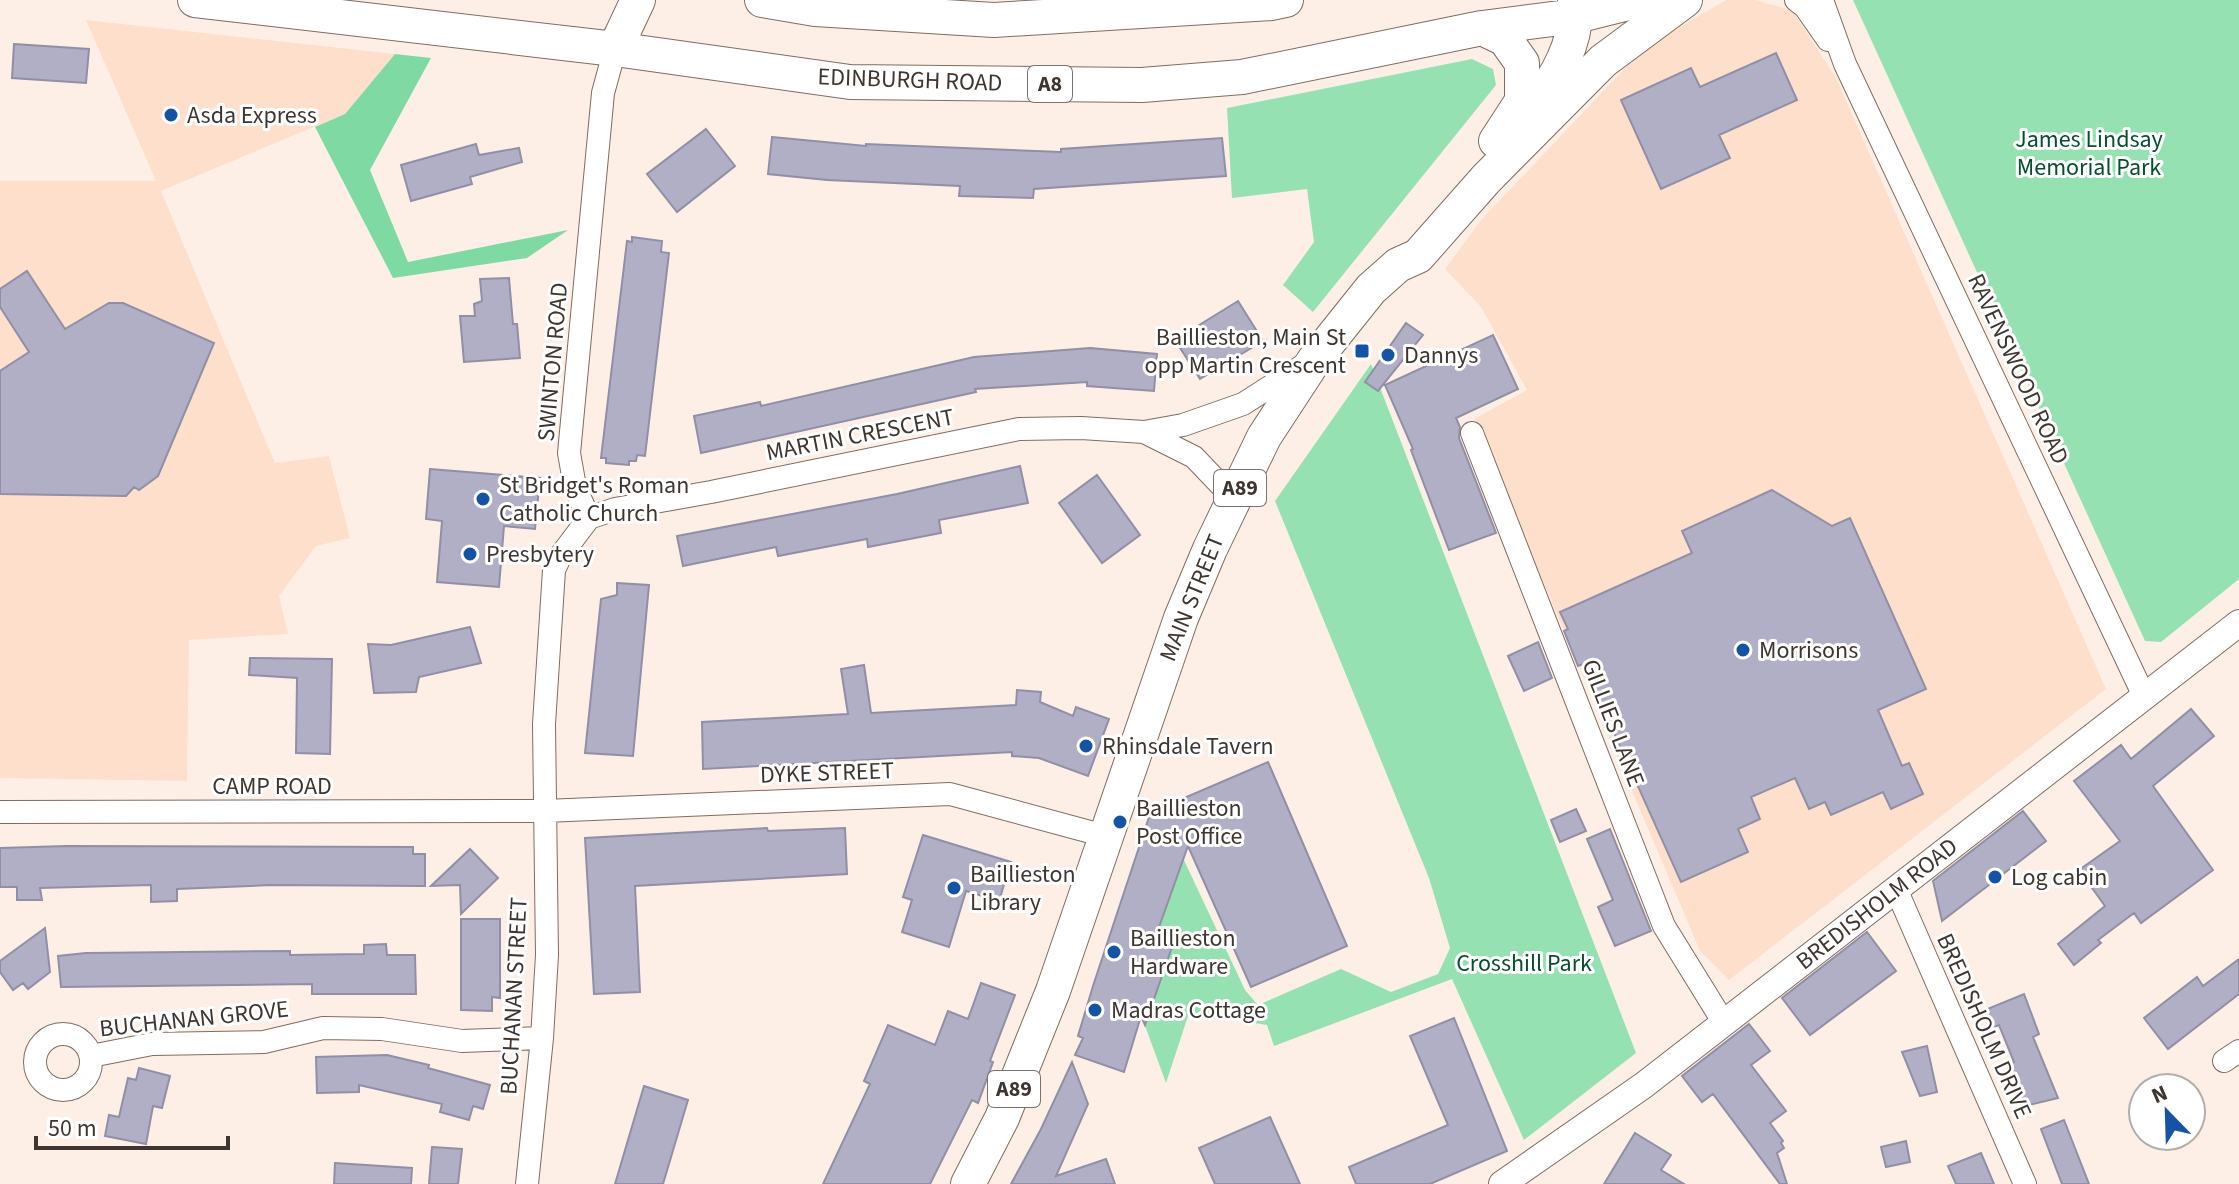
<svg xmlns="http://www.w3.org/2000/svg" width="2239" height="1184" viewBox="0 0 2239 1184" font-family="'Source Sans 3',sans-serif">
	<rect width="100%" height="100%" fill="#feefe6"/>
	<path fill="#fedfcc" d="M 1726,0 L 1755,0 L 1792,10 L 1836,78 L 2106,689 L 1729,980 L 1700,951 L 1474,419 L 1527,390 L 1481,307 L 1445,269 L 1481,220 L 1644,48 Z
		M 86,20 L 395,54 L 345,114 L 161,191 L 275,463 L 329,456 L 350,538 L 316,546 L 279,596 L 288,634 L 189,640 L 187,781 L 0,778 L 0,181 L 156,181 Z"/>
	<path fill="#95e1b1" d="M 1853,0 L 2239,0 L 2239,579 L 2161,642 L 2145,641 Z
		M 1472,59 L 1493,69 L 1496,85 L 1313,312 L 1283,285 L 1314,242 L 1307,189 L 1232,198 L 1227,108 Z
		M 1371,364 L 1636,1053 L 1524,1140 L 1452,979 L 1274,1046 L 1267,1025 L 1189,1013 L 1166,1083 L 1144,1023 L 1172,947 L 1154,941 L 1183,858 L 1245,990 L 1258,1005 L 1341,969 L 1391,992 L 1438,974 L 1450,948 L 1429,878 L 1275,501 Z"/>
	<path fill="#7fd9a2" d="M 395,54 L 431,58 L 370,170 L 408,262 L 568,230 L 527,258 L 393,278 L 315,127 L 345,114 Z"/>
	<path fill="#b0afc6" stroke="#908fa6" stroke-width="2" d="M 14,44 L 89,49 L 86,83 L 12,78 Z
		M 1776,53 L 1797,100 L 1719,135 L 1730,158 L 1661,189 L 1621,100 L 1691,68 L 1700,87 Z
		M 706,129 L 735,166 L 677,212 L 647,174 Z
		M 772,137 L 866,146 L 866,144 L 1061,152 L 1061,149 L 1222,138 L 1226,176 L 1034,189 L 1033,198 L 959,196 L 960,186 L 827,180 L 768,174 Z
		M 476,144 L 479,155 L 519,148 L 522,162 L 470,177 L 472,184 L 411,201 L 401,165 Z
		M 632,237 L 662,241 L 661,252 L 669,253 L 645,456 L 637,455 L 636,461 L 629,461 L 629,465 L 606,463 L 606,458 L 601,458 L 627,241 L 632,242 Z
		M 27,271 L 65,329 L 109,303 L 123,303 L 214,343 L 158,476 L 139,490 L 134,487 L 126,496 L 0,494 L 0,371 L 29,352 L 0,307 L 0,289 Z
		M 509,278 L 513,324 L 517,324 L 520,358 L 464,362 L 460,316 L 475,316 L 474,304 L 482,301 L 480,279 Z
		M 1238,301 L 1263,341 L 1200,379 L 1175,340 Z
		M 1406,323 L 1423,335 L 1378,391 L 1365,382 Z
		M 1493,335 L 1518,389 L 1456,418 L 1460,427 L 1459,438 L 1496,533 L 1449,550 L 1411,450 L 1413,449 L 1385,385 Z
		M 1090,348 L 1157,354 L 1154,391 L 1087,386 L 1087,382 L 975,389 L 976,392 L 701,453 L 694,416 L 760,402 L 761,406 L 974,357 Z
		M 1020,466 L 1028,503 L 939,520 L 941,533 L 868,547 L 867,539 L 778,556 L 776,547 L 683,566 L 677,536 L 897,494 Z
		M 430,469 L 540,478 L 535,529 L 504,526 L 499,587 L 437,582 L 442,521 L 426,519 Z
		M 1097,475 L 1140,535 L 1102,563 L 1059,503 Z
		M 1772,490 L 1832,526 L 1850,518 L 1926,689 L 1878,710 L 1902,766 L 1909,763 L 1923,794 L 1891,809 L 1883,792 L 1831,815 L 1825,802 L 1809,809 L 1795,778 L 1751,797 L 1760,819 L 1738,829 L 1748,852 L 1681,882 L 1583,664 L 1578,666 L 1564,631 L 1568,629 L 1560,612 L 1692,553 L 1682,531 Z
		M 617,583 L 649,585 L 633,756 L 585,753 L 601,599 L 617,595 Z
		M 470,627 L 481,663 L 419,677 L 416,692 L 374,693 L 368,644 L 391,645 Z
		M 1538,642 L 1552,678 L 1524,691 L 1508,656 Z
		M 250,658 L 332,659 L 330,754 L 296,753 L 297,678 L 249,675 Z
		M 864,665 L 871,713 L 1016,705 L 1017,690 L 1041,692 L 1040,702 L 1073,716 L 1076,707 L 1109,719 L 1088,776 L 1039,758 L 1012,756 L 1012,752 L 703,769 L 702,722 L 848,714 L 841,669 Z
		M 2191,709 L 2214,736 L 2153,786 L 2213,870 L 2141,923 L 2134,913 L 2098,940 L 2101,943 L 2074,965 L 2058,944 L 2105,906 L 2079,870 L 2120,841 L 2074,781 L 2121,745 L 2131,759 Z
		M 1268,762 L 1347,946 L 1251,987 L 1188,846 L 1154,941 L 1172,947 L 1145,1025 L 1141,1016 L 1124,1072 L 1075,1055 L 1083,1038 L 1078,1036 L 1093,986 L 1152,808 L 1168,805 Z
		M 1576,809 L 1586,831 L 1560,842 L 1551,820 Z
		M 2023,811 L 2046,841 L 1942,921 L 1933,881 Z
		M 767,828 L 768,831 L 845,828 L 847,874 L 635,886 L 640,992 L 594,994 L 585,838 Z
		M 1610,829 L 1651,931 L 1615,946 L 1598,907 L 1613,900 L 1587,839 Z
		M 923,835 L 1011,862 L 999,901 L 966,891 L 949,947 L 902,932 L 912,900 L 903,897 Z
		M 66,846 L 413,847 L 413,854 L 425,854 L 425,886 L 271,885 L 177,889 L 177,901 L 151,902 L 151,885 L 40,888 L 42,900 L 17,900 L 17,887 L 0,887 L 0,848 Z
		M 470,849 L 498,878 L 461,914 L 460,885 L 431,886 Z
		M 461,919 L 500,919 L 500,998 L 492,997 L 492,1011 L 461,1010 Z
		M 45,928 L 50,972 L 28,989 L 23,983 L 13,990 L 0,972 L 0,961 Z
		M 1867,932 L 1896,971 L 1810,1035 L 1782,998 Z
		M 386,944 L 387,955 L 415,955 L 416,994 L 312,994 L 312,984 L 61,987 L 58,956 L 86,953 L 290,951 L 290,955 L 364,954 L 364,945 Z
		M 2239,959 L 2239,994 L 2168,1049 L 2144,1018 L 2197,977 L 2203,986 Z
		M 981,983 L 1015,995 L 990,1061 L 993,1062 L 978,1103 L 972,1100 L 930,1184 L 823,1184 L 870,1084 L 864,1081 L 888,1025 L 935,1045 L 948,1011 L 968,1019 Z
		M 2024,994 L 2039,1034 L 2033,1037 L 2058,1098 L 2025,1106 L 2007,1065 L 2014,1062 L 1999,1025 L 1992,1028 L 1985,1010 Z
		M 1454,1018 L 1507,1151 L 1430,1184 L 1356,1184 L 1349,1167 L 1448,1125 L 1410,1036 Z
		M 1749,1024 L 1770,1051 L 1751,1065 L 1786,1111 L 1770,1123 L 1783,1141 L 1781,1143 L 1784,1148 L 1777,1153 L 1787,1184 L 1780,1184 L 1713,1094 L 1702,1102 L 1682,1076 Z
		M 1927,1046 L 1937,1092 L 1920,1096 L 1902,1052 Z
		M 387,1055 L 429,1065 L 428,1068 L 490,1085 L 483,1109 L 473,1106 L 469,1120 L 440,1112 L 442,1104 L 359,1085 L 359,1092 L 317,1093 L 316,1057 Z
		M 1072,1062 L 1088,1104 L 1056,1176 L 1106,1159 L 1115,1184 L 1011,1184 L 1041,1129 Z
		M 139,1068 L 170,1076 L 162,1108 L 153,1106 L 146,1144 L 105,1136 L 109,1115 L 119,1117 L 128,1078 L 136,1080 Z
		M 644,1086 L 688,1100 L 663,1184 L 615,1184 Z
		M 1270,1117 L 1300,1184 L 1215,1184 L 1199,1148 Z
		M 2064,1120 L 2089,1184 L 2062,1184 L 2041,1129 Z
		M 1635,1133 L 1671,1155 L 1661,1170 L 1684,1184 L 1604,1184 Z
		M 1906,1141 L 1910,1162 L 1886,1167 L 1881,1147 Z
		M 432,1147 L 462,1149 L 458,1184 L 429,1184 Z
		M 1981,1153 L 1994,1184 L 1956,1184 L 1948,1166 Z
		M 335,1163 L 412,1168 L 411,1184 L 334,1184 Z"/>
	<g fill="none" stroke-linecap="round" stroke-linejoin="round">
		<defs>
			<path id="minor" d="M 1796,0 L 1805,7 L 1828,40
				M 1822,0 L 1845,64 L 2144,696
				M 1144,432 L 1194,457 L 1234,499
				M 1472,433 L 1664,926 L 1724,1023
				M 589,518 L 615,509 L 711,492 L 1019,429 L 1081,428 L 1144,432 L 1183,425 L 1243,404 L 1310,361
				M 589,518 L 575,487 L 569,453 L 603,93 L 615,49
				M 0,812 L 545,811 L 950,794 L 1105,836
				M 1896,889 L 2025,1184
				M35 1062a28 28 0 1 1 56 0a28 28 0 1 1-56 0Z
				M 91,1056 L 152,1044 L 264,1042 L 323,1028 L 382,1029 L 462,1041 L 542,1038
				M 2224,1061 L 2239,1051
				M 527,1184 L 542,1038 L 547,955 L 544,724 L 554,570 L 561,555 L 589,518"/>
			<path id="tertiary" d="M 1502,1184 L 1644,1085 L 2239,623"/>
			<path id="primary" d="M 195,0 L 615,49 L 850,82 L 1142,85 L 1242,77 L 1482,28 L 1576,16 L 1640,0
				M 762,0 L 815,9 L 994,20 L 1272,3 L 1286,0
				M 1482,28 L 1505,39 L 1522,63 L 1522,101 L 1496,141
				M 615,49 L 638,0
				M 1528,110 C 1556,83 1579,40 1575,0
				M 968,1184 L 1002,1118 L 1053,991 L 1181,618 L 1210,549 L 1264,437 L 1315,359 L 1371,289 L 1398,265 L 1418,256 L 1486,179 L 1603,61 L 1685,0"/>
		</defs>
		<use href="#minor" stroke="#816c5f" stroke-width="24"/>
		<use href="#tertiary" stroke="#816c5f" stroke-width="28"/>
		<use href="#primary" stroke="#816c5f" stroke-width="36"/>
		<use href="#minor" stroke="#fff" stroke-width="22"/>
		<use href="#tertiary" stroke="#fff" stroke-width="26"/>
		<use href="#primary" stroke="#fff" stroke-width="34"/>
	</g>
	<g fill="#1554a4" stroke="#fff" stroke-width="3">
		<circle cx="171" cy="115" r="8"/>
		<rect x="1354" y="343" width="16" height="16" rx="4"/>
		<circle cx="1388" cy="355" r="8"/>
		<circle cx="483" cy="499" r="8"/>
		<circle cx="470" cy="554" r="8"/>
		<circle cx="1743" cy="650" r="8"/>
		<circle cx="1086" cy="746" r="8"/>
		<circle cx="1120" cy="822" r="8"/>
		<circle cx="1995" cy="877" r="8"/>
		<circle cx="954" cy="888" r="8"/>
		<circle cx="1114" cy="952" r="8"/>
		<circle cx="1095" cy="1010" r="8"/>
	</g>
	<g text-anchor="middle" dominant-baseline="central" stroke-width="6" stroke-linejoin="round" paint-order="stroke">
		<g fill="#fff" stroke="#79726e" stroke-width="2">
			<rect x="1028" y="66" width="44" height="36" rx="6"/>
			<rect x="1214" y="470" width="52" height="36" rx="6"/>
			<rect x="988" y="1071" width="52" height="36" rx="6"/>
		</g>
		<g font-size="22" font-weight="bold" fill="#3f3530">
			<text x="1050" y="84">A8</text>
			<text x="1240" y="488">A89</text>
			<text x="1014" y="1089">A89</text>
		</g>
		<g font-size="24" fill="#3f3530" stroke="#fff">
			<text transform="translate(910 80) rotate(2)">EDINBURGH ROAD</text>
			<text transform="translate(553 362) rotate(-85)">SWINTON ROAD</text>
			<text transform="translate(2018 369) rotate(65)">RAVENSWOOD ROAD</text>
			<text transform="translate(860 435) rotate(-11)">MARTIN CRESCENT</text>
			<text transform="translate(1192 598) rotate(-68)">MAIN STREET</text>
			<text transform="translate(1613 723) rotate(69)">GILLIES LANE</text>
			<text transform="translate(827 773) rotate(-2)">DYKE STREET</text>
			<text x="272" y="786">CAMP ROAD</text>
			<text transform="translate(1877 904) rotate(-38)">BREDISHOLM ROAD</text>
			<text transform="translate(514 996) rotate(-87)">BUCHANAN STREET</text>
			<text transform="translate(194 1019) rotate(-6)">BUCHANAN GROVE</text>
			<text transform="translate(1984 1026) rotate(66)">BREDISHOLM DRIVE</text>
		</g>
		<g font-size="24" fill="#3f3530" stroke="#fff" text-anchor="start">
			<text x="187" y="115">Asda Express</text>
			<text x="1346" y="337" text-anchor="end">Baillieston, Main St<tspan x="1346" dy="28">opp Martin Crescent</tspan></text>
			<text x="1404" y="355">Dannys</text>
			<text x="499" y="485">St Bridget's Roman<tspan x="499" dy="28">Catholic Church</tspan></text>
			<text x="486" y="554">Presbytery</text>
			<text x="1759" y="650">Morrisons</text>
			<text x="1102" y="746">Rhinsdale Tavern</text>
			<text x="1136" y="808">Baillieston<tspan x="1136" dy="28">Post Office</tspan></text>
			<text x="970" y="874">Baillieston<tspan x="970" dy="28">Library</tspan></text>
			<text x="2011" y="877">Log cabin</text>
			<text x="1130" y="938">Baillieston<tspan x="1130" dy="28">Hardware</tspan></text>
			<text x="1111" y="1010">Madras Cottage</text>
		</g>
		<g font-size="24" fill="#054f2c" stroke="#fff">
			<text x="2089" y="139">James Lindsay<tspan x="2089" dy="28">Memorial Park</tspan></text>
			<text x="1524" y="963">Crosshill Park</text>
		</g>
	</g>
	<g transform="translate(2167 1112) rotate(337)"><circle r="38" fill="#ffffff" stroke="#b2aeac" stroke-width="2"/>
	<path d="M0-6L14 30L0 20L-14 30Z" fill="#1554a4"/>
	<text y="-12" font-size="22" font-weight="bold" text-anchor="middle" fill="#3f3530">N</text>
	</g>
	<path d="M36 1136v12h192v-12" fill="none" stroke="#3f3530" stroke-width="4"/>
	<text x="48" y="1136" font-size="24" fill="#3f3530" stroke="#ffffff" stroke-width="6" paint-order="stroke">50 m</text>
</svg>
